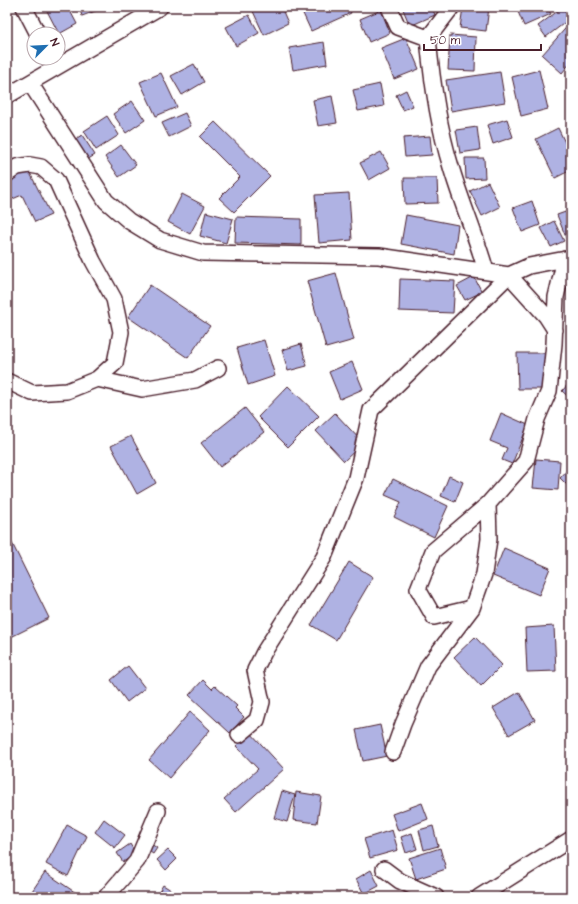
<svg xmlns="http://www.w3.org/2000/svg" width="578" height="904" viewBox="0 0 578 904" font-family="'Architects Daughter',sans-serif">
	<rect width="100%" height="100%" fill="#fff"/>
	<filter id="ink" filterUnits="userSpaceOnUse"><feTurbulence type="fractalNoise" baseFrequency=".025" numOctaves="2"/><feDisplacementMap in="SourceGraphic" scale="8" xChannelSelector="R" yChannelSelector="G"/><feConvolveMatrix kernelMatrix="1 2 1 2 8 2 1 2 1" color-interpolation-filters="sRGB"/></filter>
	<g filter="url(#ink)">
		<path fill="#afb2e3" stroke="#4a1f2b" d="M 45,7 L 68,7 L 77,24 L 59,34 Z
			M 79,7 L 106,7 L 82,16 Z
			M 251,7 L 281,7 L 288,23 L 264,35 Z
			M 300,7 L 349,7 L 351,13 L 311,31 Z
			M 402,7 L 432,7 L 435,15 L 410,26 Z
			M 463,7 L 489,7 L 486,31 L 460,28 Z
			M 516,7 L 547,7 L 551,14 L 524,26 Z
			M 563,7 L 571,8 L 571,18 L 546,37 L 538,26 Z
			M 381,10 L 390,33 L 369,42 L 360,19 Z
			M 249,15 L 259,33 L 236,46 L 226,27 Z
			M 571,22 L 571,62 L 562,73 L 542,55 Z
			M 450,35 L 476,37 L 475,71 L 448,70 Z
			M 406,38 L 419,69 L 394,79 L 381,48 Z
			M 324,42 L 327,64 L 293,70 L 289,48 Z
			M 194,64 L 204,82 L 182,95 L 171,76 Z
			M 539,70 L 548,109 L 521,116 L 512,77 Z
			M 500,72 L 505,102 L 451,111 L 446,80 Z
			M 161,73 L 177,107 L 156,116 L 140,82 Z
			M 380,84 L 384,106 L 358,111 L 353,90 Z
			M 406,90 L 413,106 L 403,110 L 396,95 Z
			M 332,96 L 337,123 L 318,126 L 313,100 Z
			M 132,101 L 145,120 L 126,133 L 113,114 Z
			M 185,113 L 191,126 L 169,137 L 162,123 Z
			M 107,116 L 119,135 L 96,150 L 84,131 Z
			M 507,119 L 513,137 L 493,144 L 487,125 Z
			M 215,122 L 270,176 L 234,212 L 219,198 L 240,177 L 200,137 Z
			M 477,127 L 480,150 L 460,153 L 456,130 Z
			M 558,128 L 571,155 L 571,170 L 555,178 L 536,139 Z
			M 82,135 L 95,155 L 85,161 L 72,141 Z
			M 430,136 L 432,155 L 405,157 L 403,138 Z
			M 121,145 L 136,165 L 119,177 L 105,157 Z
			M 381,152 L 390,168 L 369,180 L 360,163 Z
			M 465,158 L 484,158 L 485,178 L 466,179 Z
			M 28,169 L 51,215 L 35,222 L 22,195 L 8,201 L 7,199 L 7,179 Z
			M 404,178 L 437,178 L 438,203 L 405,204 Z
			M 488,182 L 500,207 L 482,216 L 470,191 Z
			M 349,193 L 352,240 L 319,243 L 315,195 Z
			M 182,194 L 205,206 L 190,234 L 168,222 Z
			M 532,201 L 540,225 L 522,232 L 513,208 Z
			M 571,210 L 571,238 L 567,240 L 557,215 Z
			M 206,212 L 233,219 L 226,243 L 200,236 Z
			M 406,215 L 458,225 L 454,254 L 401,244 Z
			M 236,217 L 301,219 L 301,245 L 235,243 Z
			M 554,221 L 564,241 L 551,247 L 541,228 Z
			M 336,273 L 354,340 L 326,348 L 307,281 Z
			M 474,277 L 482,292 L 465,300 L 457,286 Z
			M 400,279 L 455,281 L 453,313 L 399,311 Z
			M 150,285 L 210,326 L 188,358 L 128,317 Z
			M 264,340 L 275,376 L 248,385 L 237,348 Z
			M 301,344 L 307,366 L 288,371 L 282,350 Z
			M 517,353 L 545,353 L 545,389 L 518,389 Z
			M 352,362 L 363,389 L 340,399 L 329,372 Z
			M 571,381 L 571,399 L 562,391 Z
			M 288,386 L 319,416 L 288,447 L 258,417 Z
			M 245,408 L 264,432 L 220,467 L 201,443 Z
			M 335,413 L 363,443 L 344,461 L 316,431 Z
			M 501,413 L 528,425 L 512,464 L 502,460 L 507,448 L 490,441 Z
			M 131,436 L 156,483 L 137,494 L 111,446 Z
			M 536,459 L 560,461 L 558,490 L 533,488 Z
			M 571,466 L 571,489 L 560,478 Z
			M 449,476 L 463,482 L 455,502 L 441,496 Z
			M 393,479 L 448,506 L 434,537 L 394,517 L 401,502 L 385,495 Z
			M 11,541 L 49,618 L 11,637 L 7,628 L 7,543 Z
			M 504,548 L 550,568 L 539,595 L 493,576 Z
			M 349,562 L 373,577 L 336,640 L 311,625 Z
			M 567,577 L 571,577 L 571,612 L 570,612 Z
			M 554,626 L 556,671 L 527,672 L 525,628 Z
			M 475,637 L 502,665 L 481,686 L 454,657 Z
			M 128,666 L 145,688 L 127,702 L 111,680 Z
			M 203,680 L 212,689 L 215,686 L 237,706 L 235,708 L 244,717 L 230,733 L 189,695 Z
			M 519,692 L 535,720 L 509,735 L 493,708 Z
			M 190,712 L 210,730 L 169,778 L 149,760 Z
			M 380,725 L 387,756 L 363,761 L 356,730 Z
			M 250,732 L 284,769 L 236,812 L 224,799 L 258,769 L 236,746 Z
			M 282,791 L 295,795 L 287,822 L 274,818 Z
			M 296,792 L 321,796 L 317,823 L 293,820 Z
			M 422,803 L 428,819 L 398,831 L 392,814 Z
			M 104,819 L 125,835 L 115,848 L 95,832 Z
			M 67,825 L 87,836 L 68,876 L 46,864 Z
			M 433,826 L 438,846 L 424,850 L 419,830 Z
			M 392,830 L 398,850 L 370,858 L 364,839 Z
			M 412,833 L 417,849 L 406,853 L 401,837 Z
			M 148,842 L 157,848 L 153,854 L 144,848 Z
			M 130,844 L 136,854 L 123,862 L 117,853 Z
			M 440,848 L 446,869 L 416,879 L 409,858 Z
			M 168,850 L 177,859 L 166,870 L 157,860 Z
			M 371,870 L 379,886 L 364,894 L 356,879 Z
			M 45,872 L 82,897 L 28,897 Z
			M 163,885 L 171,890 L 167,897 L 156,897 Z"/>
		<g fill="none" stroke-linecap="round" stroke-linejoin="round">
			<defs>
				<path id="minor" d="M 24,7 L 38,34
					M 389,7 L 398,27 L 428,38 C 432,82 438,125 451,167 C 461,202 476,235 486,271
					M 428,38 L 452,7
					M 30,83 L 106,201 L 129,221 L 160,240 L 203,253 L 379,256 L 509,275 L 529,266 L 571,258
					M 7,96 L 160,7
					M 7,174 L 17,167 L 30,165 L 41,167 L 56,180 L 93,261 L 114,299 L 121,332 L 115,363 L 97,379 L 67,391 L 32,393 L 7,381
					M 97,379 L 142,389 L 195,380 L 218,368
					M 488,504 L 489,539 L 484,574 L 472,608 L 434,617 L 418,589 L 433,551 L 488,504 L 526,461 L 537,419 L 549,391 L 554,344 L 556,297 L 565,259
					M 239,735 L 257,720 L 262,702 L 255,670 L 264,652 L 324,557 L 356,478 L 371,410 L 509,275 L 546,316 L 555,330
					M 393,752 L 403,724 L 428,666 L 472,608
					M 384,869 L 400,881 L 436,897
					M 106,897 L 137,861 L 158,811
					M 479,897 L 571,839"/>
			</defs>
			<use href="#minor" stroke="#4a1f2b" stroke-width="18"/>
			<use href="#minor" stroke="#fff" stroke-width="15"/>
		</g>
	</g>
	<rect width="578" height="904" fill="none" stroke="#fff" stroke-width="24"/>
	<rect x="12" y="12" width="554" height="880" fill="none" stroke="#4a1f2b" stroke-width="1.5" filter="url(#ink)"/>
	<g transform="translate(46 46) rotate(66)"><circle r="19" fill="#ffffff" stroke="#b7a5aa"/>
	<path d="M0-3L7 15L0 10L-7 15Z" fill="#1f6fb2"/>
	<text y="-6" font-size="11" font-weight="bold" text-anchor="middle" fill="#4a1f2b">N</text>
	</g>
	<path d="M424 44v6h117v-6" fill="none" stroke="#4a1f2b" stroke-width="2"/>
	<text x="430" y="44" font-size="12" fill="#4a1f2b" stroke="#ffffff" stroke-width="3" paint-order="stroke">50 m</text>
</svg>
